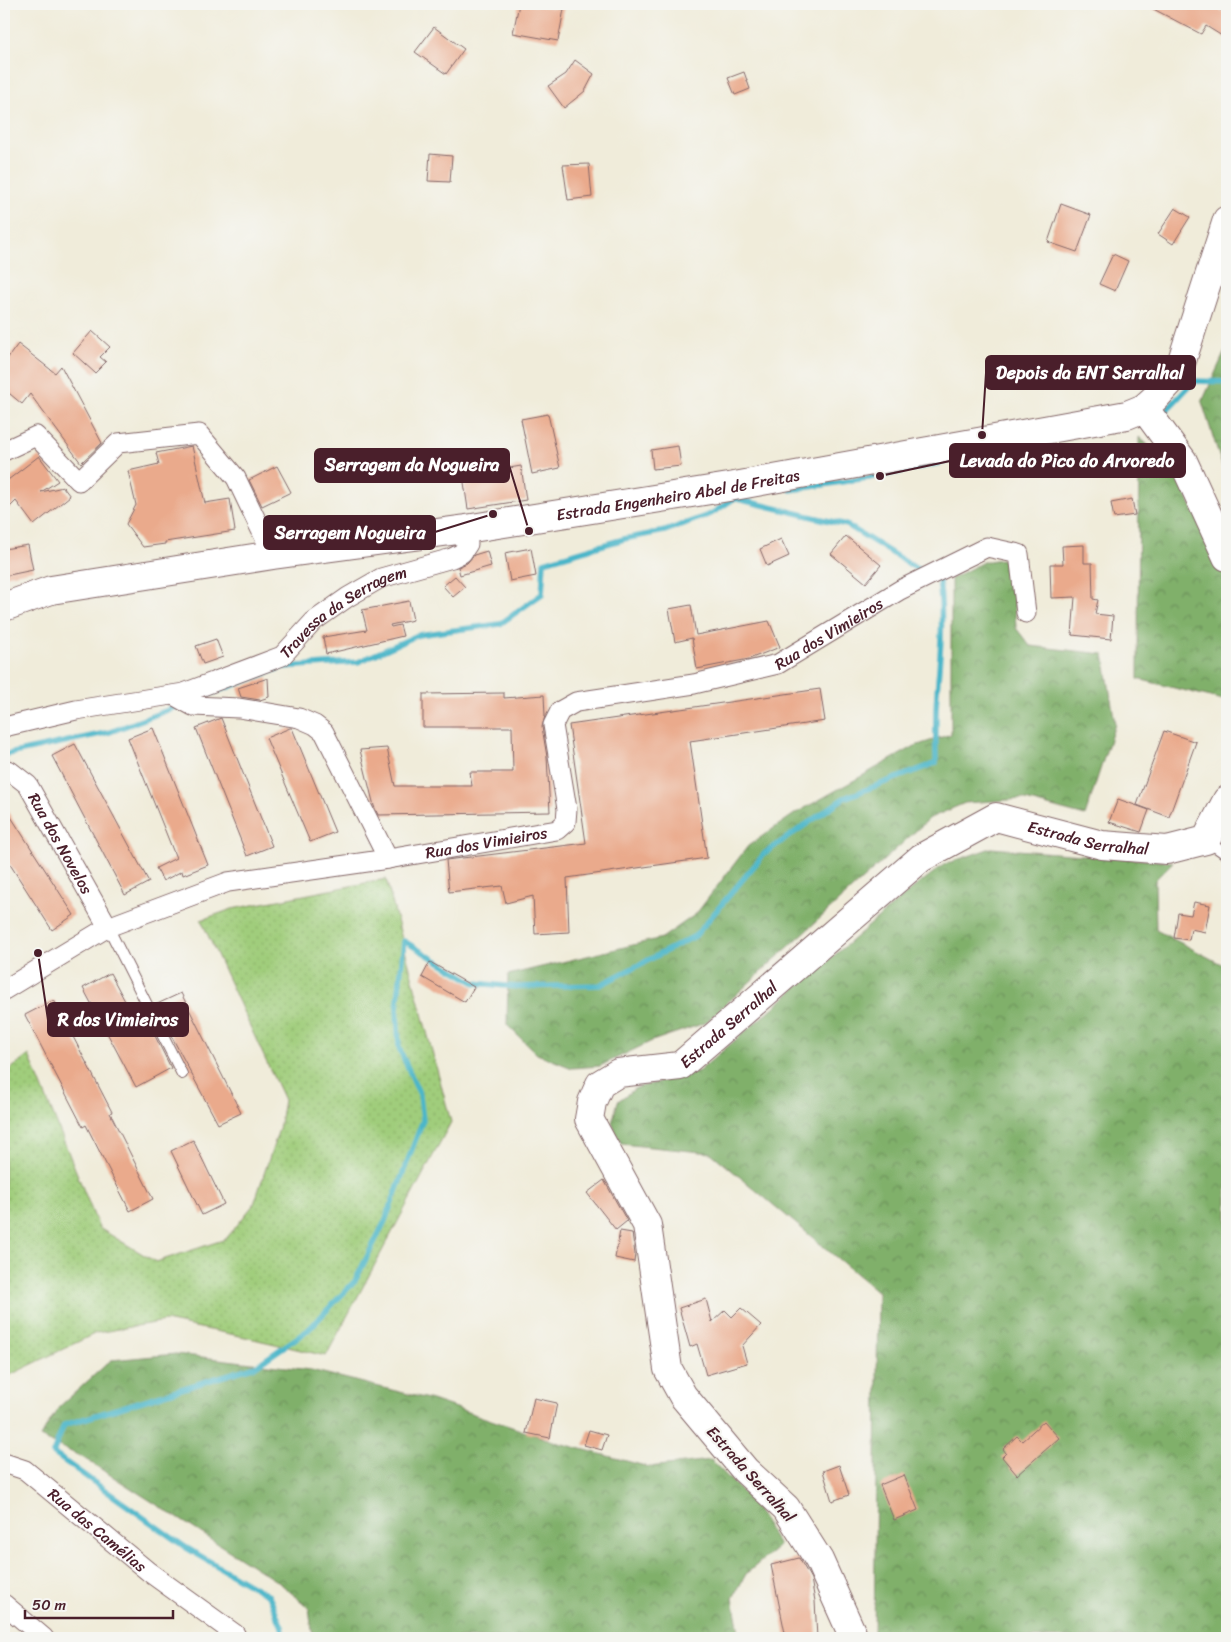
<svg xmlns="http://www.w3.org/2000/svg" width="1231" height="1642" viewBox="0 0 1231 1642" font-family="Sriracha,sans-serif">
	<defs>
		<pattern id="grass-dots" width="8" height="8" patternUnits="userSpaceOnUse" patternTransform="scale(1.25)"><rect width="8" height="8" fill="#a0cd7b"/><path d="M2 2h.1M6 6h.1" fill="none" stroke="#8bb06a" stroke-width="1.8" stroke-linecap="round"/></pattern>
		<pattern id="forest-crowns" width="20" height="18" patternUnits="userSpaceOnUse" patternTransform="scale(1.25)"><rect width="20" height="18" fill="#80b06b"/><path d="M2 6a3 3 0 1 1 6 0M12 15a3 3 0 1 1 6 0" fill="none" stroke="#6b8f58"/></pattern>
	</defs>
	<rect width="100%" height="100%" fill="#f6f6f2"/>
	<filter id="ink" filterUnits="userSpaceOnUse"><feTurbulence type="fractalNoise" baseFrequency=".02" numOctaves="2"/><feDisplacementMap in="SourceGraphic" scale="10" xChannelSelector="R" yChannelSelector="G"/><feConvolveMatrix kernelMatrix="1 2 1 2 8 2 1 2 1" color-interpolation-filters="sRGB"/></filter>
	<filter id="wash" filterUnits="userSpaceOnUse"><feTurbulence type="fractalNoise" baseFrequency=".0096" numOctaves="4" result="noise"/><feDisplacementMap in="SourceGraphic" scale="20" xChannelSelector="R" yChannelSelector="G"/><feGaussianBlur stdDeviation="1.12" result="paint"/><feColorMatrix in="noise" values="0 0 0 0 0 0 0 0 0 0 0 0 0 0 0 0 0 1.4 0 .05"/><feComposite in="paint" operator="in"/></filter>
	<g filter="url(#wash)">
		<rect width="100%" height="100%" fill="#f0ecda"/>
		<path fill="url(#grass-dots)" stroke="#757653" d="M 386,879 L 451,1122 L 326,1356 L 245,1337 L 165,1321 L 96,1333 L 4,1378 L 4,1074 L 29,1055 L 99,1228 L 156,1262 L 226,1239 L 254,1204 L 279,1129 L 284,1100 L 201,920 L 232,909 Z"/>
		<path fill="url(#forest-crowns)" stroke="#65684b" d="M 1227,347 L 1227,481 L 1202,402 Z
			M 1139,437 L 1173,467 L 1227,582 L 1227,701 L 1138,679 Z
			M 1001,559 L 1012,566 L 1016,628 L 1030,646 L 1104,654 L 1115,724 L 1085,816 L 1022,799 L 965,803 L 930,818 L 705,1023 L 652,1041 L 600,1066 L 572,1068 L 537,1054 L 507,1025 L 508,975 L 662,938 L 696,914 L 748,846 L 796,813 L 915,746 L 951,734 L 951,579 L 983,562 Z
			M 991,848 L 1173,862 L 1155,880 L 1156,930 L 1227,967 L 1227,1638 L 874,1638 L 878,1292 L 711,1153 L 621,1144 L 612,1123 L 618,1101 L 636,1088 L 699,1071 L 912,889 L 945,864 Z
			M 176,1354 L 311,1370 L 432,1400 L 559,1443 L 649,1467 L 711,1460 L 754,1504 L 779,1546 L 746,1574 L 733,1598 L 740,1638 L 313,1638 L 309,1608 L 281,1584 L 82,1457 L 40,1437 L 59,1407 L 111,1360 Z"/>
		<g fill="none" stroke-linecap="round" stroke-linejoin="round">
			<path stroke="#4cb6c9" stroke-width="5.5" d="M 1158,413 L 1166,411 L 1194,381 L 1227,382
				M 791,490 L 880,476 L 952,460
				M 733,498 L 847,525 L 917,569 L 927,570
				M 196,699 L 283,667 L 358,662 L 418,635 L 500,624 L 542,594 L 544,562 L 624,539 L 665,531 L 711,514 L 735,498
				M 4,755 L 110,732 L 181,705
				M 284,1638 L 282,1627 L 269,1596 L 185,1547 L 53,1453 L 64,1425 L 256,1366 L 308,1330 L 355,1281 L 385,1221 L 423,1120 L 420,1095 L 399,1048 L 397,1009 L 404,941 L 475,983 L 517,987 L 600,985 L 695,936 L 765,853 L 844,798 L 936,763 C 936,740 935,716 937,693 C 940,653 945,615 938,574"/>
		</g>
		<g id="blocks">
			<path fill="#eaaa8c" d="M 519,4 L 564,9 L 558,41 L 513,33 Z
				M 1144,4 L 1211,4 L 1227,14 L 1227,39 L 1206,26 L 1201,34 Z
				M 434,27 L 464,49 L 446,74 L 415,52 Z
				M 575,60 L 594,74 L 585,91 L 564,108 L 548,86 L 566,74 Z
				M 744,72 L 750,89 L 735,95 L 728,78 Z
				M 430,154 L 452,156 L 450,182 L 428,181 Z
				M 589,164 L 592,197 L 568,200 L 563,165 Z
				M 1061,204 L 1091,215 L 1077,252 L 1048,242 Z
				M 1175,208 L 1190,217 L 1173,244 L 1158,234 Z
				M 1113,254 L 1128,261 L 1115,291 L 1099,284 Z
				M 92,331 L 110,347 L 100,357 L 106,362 L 95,373 L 73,353 Z
				M 18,344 L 55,373 L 61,366 L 102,443 L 81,463 L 30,394 L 22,404 L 4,389 L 4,363 Z
				M 548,414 L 560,468 L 532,474 L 521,419 Z
				M 192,446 L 205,503 L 230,499 L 235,531 L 165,542 L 165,544 L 143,547 L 126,524 L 136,505 L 128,471 L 159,464 L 156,453 Z
				M 678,446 L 681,466 L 653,469 L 651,450 Z
				M 39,456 L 58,481 L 41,492 L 63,487 L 70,496 L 34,525 L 16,501 L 4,513 L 4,483 Z
				M 277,466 L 291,492 L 262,506 L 249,480 Z
				M 521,466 L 526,500 L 468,509 L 463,476 Z
				M 1132,499 L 1135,515 L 1114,518 L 1111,503 Z
				M 846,536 L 881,565 L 866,583 L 831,554 Z
				M 781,539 L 789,556 L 767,566 L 760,549 Z
				M 28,545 L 33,570 L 4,576 L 4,549 Z
				M 1084,545 L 1084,563 L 1092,563 L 1093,599 L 1098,600 L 1095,614 L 1113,616 L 1111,639 L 1072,635 L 1075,597 L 1051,598 L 1050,564 L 1063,564 L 1062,546 Z
				M 531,548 L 536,576 L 510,581 L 505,553 Z
				M 487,551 L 491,566 L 460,575 L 458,567 L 467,563 L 474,555 Z
				M 455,576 L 465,587 L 453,597 L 443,586 Z
				M 409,601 L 413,620 L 390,625 L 391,627 L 400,625 L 403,636 L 326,654 L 323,637 L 367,630 L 362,610 Z
				M 691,605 L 696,635 L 769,621 L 780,647 L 749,659 L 697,669 L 692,638 L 675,642 L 669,609 Z
				M 216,639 L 223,657 L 203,664 L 196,646 Z
				M 268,678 L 269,697 L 260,700 L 241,697 L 238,688 Z
				M 820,689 L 825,721 L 690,741 L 707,858 L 567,878 L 569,932 L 535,934 L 533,896 L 506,903 L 502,886 L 449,892 L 446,860 L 586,843 L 569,725 Z
				M 504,693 L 504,698 L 544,695 L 545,716 L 542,727 L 547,757 L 550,812 L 378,815 L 374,806 L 360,750 L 387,748 L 395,786 L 472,786 L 470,772 L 513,772 L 512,727 L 423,727 L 423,694 Z
				M 221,718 L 272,846 L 247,856 L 196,728 Z
				M 153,728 L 208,865 L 183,875 L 182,871 L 163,881 L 156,868 L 176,858 L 128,738 Z
				M 290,728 L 292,728 L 335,832 L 310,842 L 266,738 Z
				M 1164,731 L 1196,742 L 1169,817 L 1137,805 Z
				M 75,744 L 149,882 L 125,895 L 52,756 Z
				M 1118,799 L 1149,810 L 1141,832 L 1109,822 Z
				M 4,806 L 74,915 L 52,930 L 4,855 Z
				M 1194,902 L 1210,905 L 1205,932 L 1191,929 L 1189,940 L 1174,938 L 1178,913 L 1191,915 Z
				M 430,962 L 474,987 L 465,1002 L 422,977 Z
				M 110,973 L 133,1016 L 143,1012 L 171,1068 L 136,1087 L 83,988 Z
				M 181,993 L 241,1113 L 218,1124 L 155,1005 Z
				M 54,1000 L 112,1112 L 110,1113 L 153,1199 L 130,1211 L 86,1125 L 83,1127 L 25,1015 Z
				M 193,1140 L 224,1204 L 202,1215 L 171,1151 Z
				M 604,1180 L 627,1221 L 616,1230 L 587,1193 Z
				M 620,1231 L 632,1233 L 635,1254 L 634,1262 L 615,1258 Z
				M 706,1299 L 712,1322 L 725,1310 L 732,1317 L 741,1308 L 761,1325 L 742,1346 L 747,1363 L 706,1375 L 697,1344 L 690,1347 L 679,1308 Z
				M 534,1398 L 557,1403 L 550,1438 L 526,1433 Z
				M 1044,1421 L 1059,1438 L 1017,1475 L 1002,1457 L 1006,1453 L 1003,1449 L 1017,1436 L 1022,1441 Z
				M 589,1430 L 607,1435 L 602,1450 L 584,1445 Z
				M 839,1465 L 849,1495 L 832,1501 L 823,1471 Z
				M 904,1475 L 918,1510 L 894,1520 L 880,1485 Z
				M 799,1558 L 811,1579 L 815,1601 L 817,1638 L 786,1638 L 771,1565 Z"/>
		</g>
	</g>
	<g filter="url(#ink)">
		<use href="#blocks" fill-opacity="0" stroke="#846768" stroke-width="1"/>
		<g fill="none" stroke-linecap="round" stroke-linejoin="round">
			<defs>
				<path id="lane" d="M 1207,841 L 1227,855
					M 108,927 L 182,1074"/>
				<g id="street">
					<path d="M 4,451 L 36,436 L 79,481 L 118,443 L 199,434 L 236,478 L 273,555"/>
					<path d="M 175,696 L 193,706 L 239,708 L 299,718 L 315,725 L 324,732 L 388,859"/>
					<path id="s1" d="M 4,727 L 76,710 L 184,693 L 282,656 L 314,621 L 348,597 L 381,578 L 452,558 L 462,553 L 468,544 L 466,529"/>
					<path id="s2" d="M 4,769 L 10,771 L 28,785 L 108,927"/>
					<path id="s3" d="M 4,990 L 108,927 L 228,882 L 388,859 L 557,830 L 566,822 L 567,809 L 553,725 L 560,711 L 576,702 L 694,684 L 778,664 L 900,590 L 987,547 L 1019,554 L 1026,613"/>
					<path id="s4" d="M 4,1463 L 25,1470 L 149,1572 L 235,1634 L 237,1638"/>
					<path d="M 4,1604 L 44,1638"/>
				</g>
				<g id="secondary">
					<path d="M 1144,408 L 1183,461 L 1227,557"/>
					<path id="s5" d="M 4,607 L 51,590 L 273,555 L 466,529 L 729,487 L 1127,415 L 1144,408 L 1155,398 L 1178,373 L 1227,220"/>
					<path id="s6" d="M 854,1638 L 819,1560 L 786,1508 L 745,1470 L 683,1396 L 668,1369 L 647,1225 L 589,1119 L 592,1102 L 600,1084 L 618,1073 L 680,1066 L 921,858 L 996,817 L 1102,845 L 1167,850 L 1206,840 L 1227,800"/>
				</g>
			</defs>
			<use href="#lane" stroke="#846768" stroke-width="12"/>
			<use href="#street" stroke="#846768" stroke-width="21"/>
			<use href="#secondary" stroke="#846768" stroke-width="30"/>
			<use href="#lane" stroke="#fff" stroke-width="10"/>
			<use href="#street" stroke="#fff" stroke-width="19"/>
			<use href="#secondary" stroke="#fff" stroke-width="28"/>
		</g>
	</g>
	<g text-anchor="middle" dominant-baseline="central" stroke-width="4.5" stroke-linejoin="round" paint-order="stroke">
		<g font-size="16" fill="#4a1f2b" stroke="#f6f6f2">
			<text stroke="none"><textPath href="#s5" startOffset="684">Estrada Engenheiro Abel de Freitas</textPath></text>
			<text stroke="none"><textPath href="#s1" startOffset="365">Travessa da Serragem</textPath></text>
			<text stroke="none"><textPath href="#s3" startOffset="992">Rua dos Vimieiros</textPath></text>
			<text stroke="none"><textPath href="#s6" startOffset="1216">Estrada Serralhal</textPath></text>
			<text stroke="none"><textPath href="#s3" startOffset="511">Rua dos Vimieiros</textPath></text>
			<text stroke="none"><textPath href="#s2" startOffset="96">Rua dos Novelos</textPath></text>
			<text stroke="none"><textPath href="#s6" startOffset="781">Estrada Serralhal</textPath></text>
			<text transform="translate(751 1474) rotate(48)">Estrada Serralhal</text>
			<text stroke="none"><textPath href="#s4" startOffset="116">Rua das Camélias</textPath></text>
		</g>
	</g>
	<path fill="none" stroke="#4a1f2b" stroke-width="2" d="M982 435L986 373M880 476L950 461M529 531L509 465M493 514L435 532M38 953L48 1020"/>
	<g fill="#4a1f2b" stroke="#f6f6f2" stroke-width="2">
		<circle cx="982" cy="435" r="5"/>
		<circle cx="880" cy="476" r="5"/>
		<circle cx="529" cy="531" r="5"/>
		<circle cx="493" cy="514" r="5"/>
		<circle cx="38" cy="953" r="5"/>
	</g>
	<g fill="#4a1f2b" stroke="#4a1f2b" stroke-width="2">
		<rect x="986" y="356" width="209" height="33" rx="5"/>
		<rect x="950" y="444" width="235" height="33" rx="5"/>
		<rect x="315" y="449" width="194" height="33" rx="5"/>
		<rect x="264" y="516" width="171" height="33" rx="5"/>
		<rect x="48" y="1003" width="140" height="33" rx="5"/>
	</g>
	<g font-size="18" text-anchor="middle" font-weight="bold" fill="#fff">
		<text x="1090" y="379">Depois da ENT Serralhal</text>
		<text x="1067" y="467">Levada do Pico do Arvoredo</text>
		<text x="412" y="471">Serragem da Nogueira</text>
		<text x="350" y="539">Serragem Nogueira</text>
		<text x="118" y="1026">R dos Vimieiros</text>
	</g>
	<rect width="1231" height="1642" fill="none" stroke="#f6f6f2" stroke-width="20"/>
	<path d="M25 1610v8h148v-8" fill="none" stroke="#4a1f2b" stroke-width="2.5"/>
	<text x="32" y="1610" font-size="15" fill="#4a1f2b" stroke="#f6f6f2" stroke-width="4" paint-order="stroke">50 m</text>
</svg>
